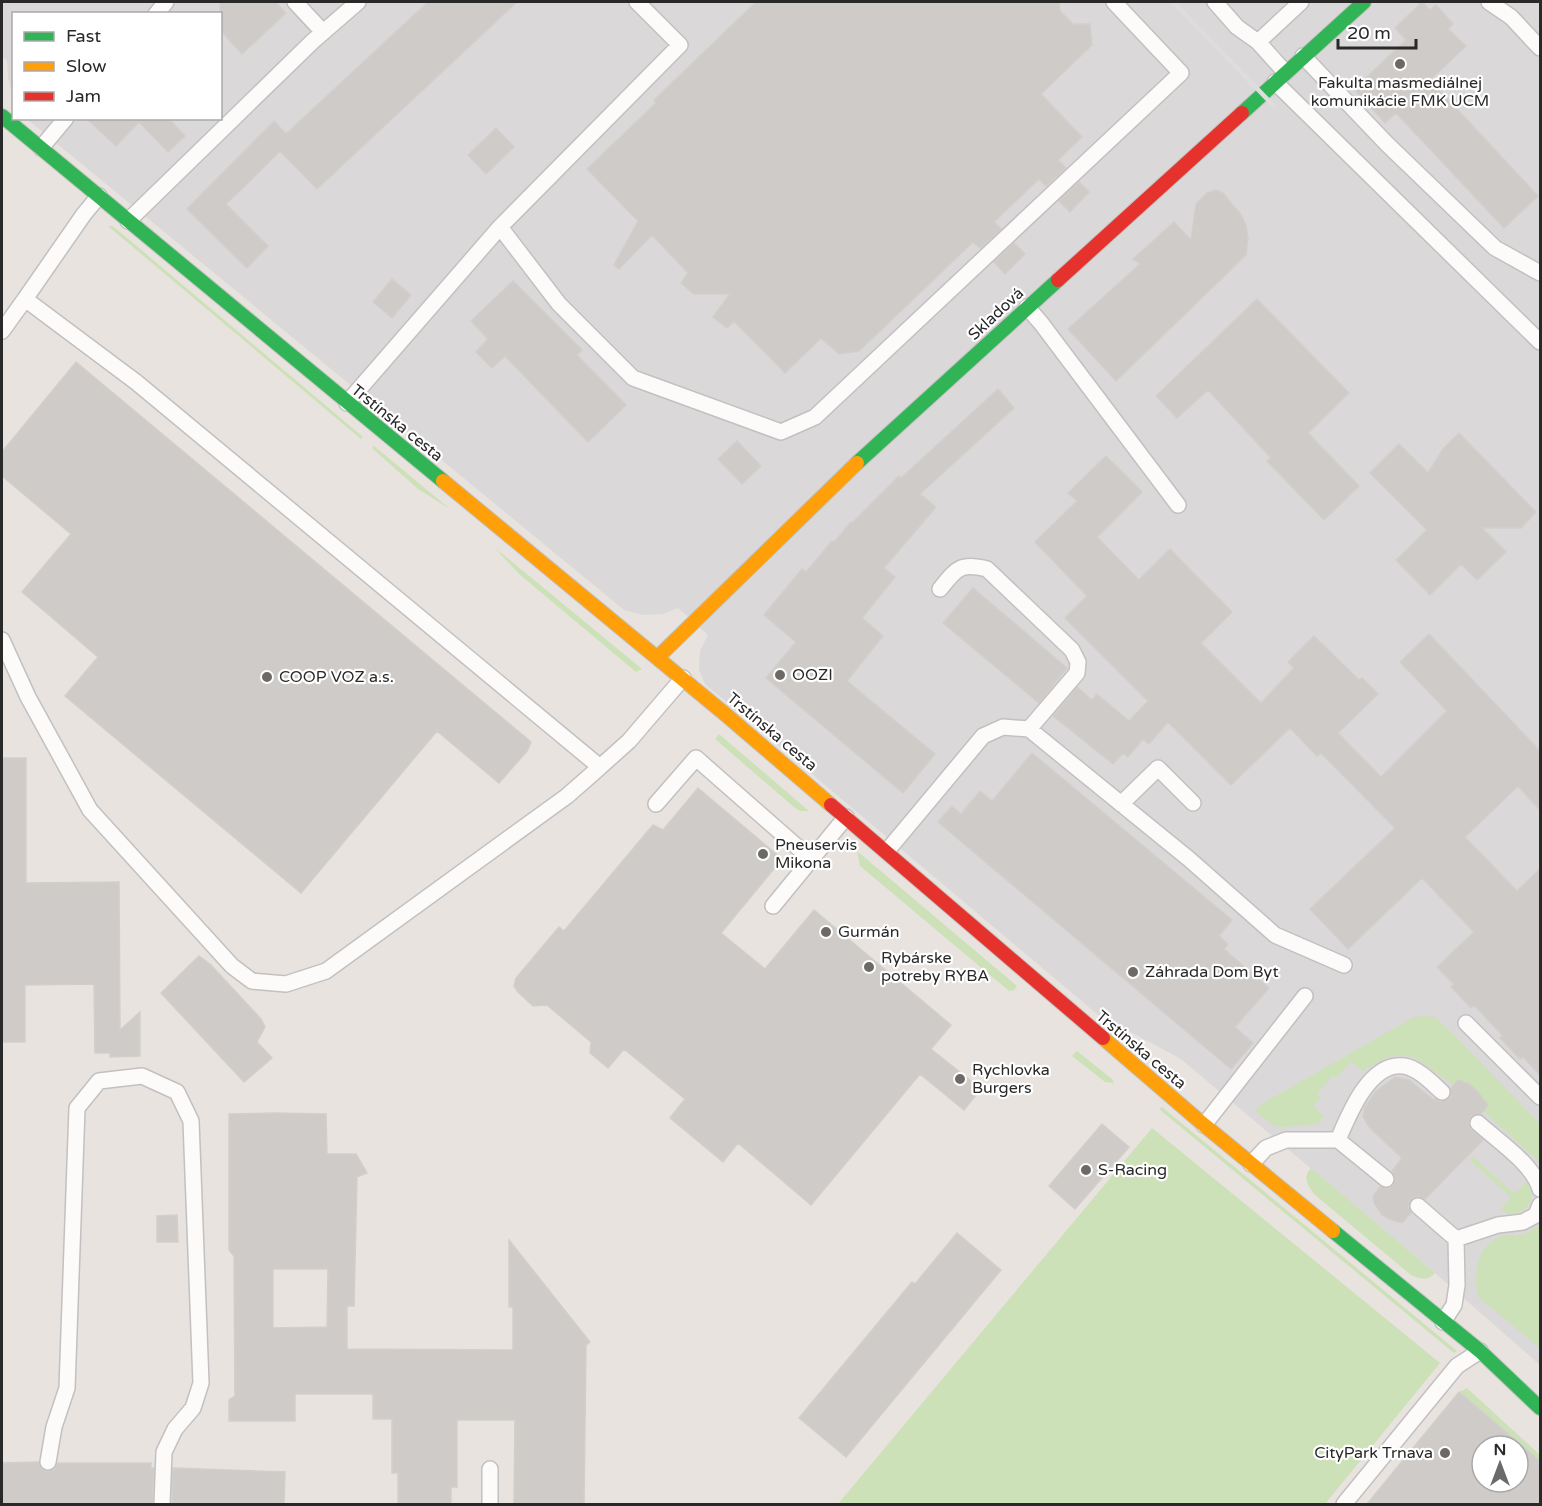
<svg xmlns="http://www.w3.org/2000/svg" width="1542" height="1506" viewBox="0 0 1542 1506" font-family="'Varela Round',sans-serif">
	<rect width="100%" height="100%" fill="#e8e3de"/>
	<path fill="#dbd8da" d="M 2,2 L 1540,2 L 1540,1365 L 1435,1273 L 1181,1059 L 1097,1014 L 705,684 L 699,669 L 700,651 L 708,635 L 678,608 L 663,614 L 643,615 L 624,610 L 27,119 L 220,118 L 220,14 L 14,14 L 13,99 L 8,77 L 7,60 L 2,57 Z"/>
	<path fill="#cce1b8" d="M 108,226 L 112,226 L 120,232 L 363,437 L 361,439 Z
		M 374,446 L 450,509 L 418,489 L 372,448 Z
		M 494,547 L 642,669 L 636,672 L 519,574 Z
		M 719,734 L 809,811 L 800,811 L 794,807 L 715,739 Z
		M 857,851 L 1017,986 L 1014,990 L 1009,991 L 860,866 Z
		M 1423,1016 L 1435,1017 L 1453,1034 L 1540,1124 L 1540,1163 L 1483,1111 L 1488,1104 L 1477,1091 L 1458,1080 L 1453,1085 C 1415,1058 1406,1041 1363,1071 L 1350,1062 L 1337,1078 L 1332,1076 L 1317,1094 L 1321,1097 L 1313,1107 L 1324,1116 L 1318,1124 L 1283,1127 L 1274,1126 L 1255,1111 L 1265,1102 L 1414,1017 Z
		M 1077,1051 L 1112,1079 L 1114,1083 L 1105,1082 L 1072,1056 Z
		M 1162,1107 L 1457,1351 L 1454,1353 L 1159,1109 Z
		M 1152,1128 L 1440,1363 L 1325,1504 L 838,1504 Z
		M 1473,1157 L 1515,1194 L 1526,1182 C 1542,1200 1521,1222 1500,1210 L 1511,1197 L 1469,1160 Z
		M 1311,1168 L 1435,1273 C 1429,1281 1420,1279 1411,1275 L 1314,1194 C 1308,1186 1302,1177 1311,1168 Z
		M 1540,1224 L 1540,1348 L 1478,1297 C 1473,1274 1477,1245 1501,1236 C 1507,1234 1514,1236 1520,1235 C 1528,1233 1534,1229 1540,1224 Z
		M 1467,1388 L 1540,1455 L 1540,1461 L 1459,1392 Z"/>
	<path fill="#cecbc8" stroke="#d2cfcb" stroke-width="1.5" fill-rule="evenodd" d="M 220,2 L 275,2 L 286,13 L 242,54 L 220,30 Z
		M 428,2 L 517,2 L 317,189 L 280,151 L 245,186 L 226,204 L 268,246 L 247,268 L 187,209 L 274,121 L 286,134 Z
		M 756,2 L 1059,2 L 1060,11 L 1073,24 L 1090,24 L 1092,45 L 1041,94 L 1082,137 L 1058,160 L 1066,168 L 1046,186 L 1039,179 L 994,222 L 1001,229 L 980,248 L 973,242 L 859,351 L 839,354 L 821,338 L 785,373 L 734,321 L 727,328 L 713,317 L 730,294 L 694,294 L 681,283 L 688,273 L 652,235 L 619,269 L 614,265 L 638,221 L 587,169 L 656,103 L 654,100 Z
		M 1422,2 L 1430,10 L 1436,5 L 1453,24 L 1448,29 L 1466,46 L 1430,80 L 1538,196 L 1504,228 L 1396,113 L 1385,123 L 1354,89 L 1406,40 L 1395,28 Z
		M 86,118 L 168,118 L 185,136 L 168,152 L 139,122 L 116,146 Z
		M 496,128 L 514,147 L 486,174 L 468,155 Z
		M 1079,182 L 1089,192 L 1070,212 L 1059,201 Z
		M 1216,190 L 1223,193 L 1241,215 L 1246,225 L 1248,238 L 1246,255 L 1116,381 L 1068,329 L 1140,264 L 1133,259 L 1174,222 L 1191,240 L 1196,204 L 1207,193 Z
		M 1014,243 L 1025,254 L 1005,274 L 994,262 Z
		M 392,279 L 411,295 L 392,318 L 373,302 Z
		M 513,281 L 582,350 L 577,355 L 626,405 L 588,442 L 505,356 L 492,368 L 476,352 L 488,339 L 471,321 Z
		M 1257,299 L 1349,393 L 1308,433 L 1359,486 L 1324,520 L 1267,461 L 1271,458 L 1208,390 L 1177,418 L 1156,396 Z
		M 76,362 L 531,742 L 527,751 L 499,783 L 437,731 L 301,893 L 65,696 L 98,657 L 22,592 L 71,534 L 2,476 L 2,452 Z
		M 998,389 L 1014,408 L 920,494 L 936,507 L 884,568 L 895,577 L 862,618 L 883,636 L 847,681 L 935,754 L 903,793 L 766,678 L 796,642 L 764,615 L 802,569 L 806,572 L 832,541 L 834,542 L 851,522 L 852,523 L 899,476 L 901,478 Z
		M 1459,433 L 1536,512 L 1521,528 L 1482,528 L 1506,552 L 1477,580 L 1461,564 L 1430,595 L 1396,560 L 1427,530 L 1370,473 L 1399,444 L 1428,473 L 1443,449 Z
		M 737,441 L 761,466 L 742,484 L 718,459 Z
		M 1106,456 L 1142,492 L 1097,537 L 1139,580 L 1170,549 L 1232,612 L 1201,643 L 1261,703 L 1294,668 L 1288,662 L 1314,636 L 1359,680 L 1362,678 L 1378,694 L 1338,733 L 1381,777 L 1447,711 L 1400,662 L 1429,634 L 1540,751 L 1540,810 L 1518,786 L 1465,837 L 1517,891 L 1540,869 L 1540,1075 L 1523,1057 L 1520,1059 L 1500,1038 L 1503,1036 L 1474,1005 L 1471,1008 L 1451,987 L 1454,984 L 1437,967 L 1474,932 L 1422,878 L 1348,949 L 1310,909 L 1395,828 L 1321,753 L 1317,756 L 1290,728 L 1231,785 L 1168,722 L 1149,744 L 1143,739 L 1128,757 L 1123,753 L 1113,764 L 1053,716 L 1077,687 L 1092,700 L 1097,694 L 1129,721 L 1148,701 L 1065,618 L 1087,596 L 1035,542 L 1077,501 L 1068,493 Z
		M 973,588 L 1067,668 L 1039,703 L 943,623 Z
		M 1032,753 L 1232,920 L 1219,936 L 1228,944 L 1224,949 L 1269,988 L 1235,1027 L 1253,1043 L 1231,1069 L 938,822 L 952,806 L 961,814 L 980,791 L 992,801 Z
		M 2,758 L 26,758 L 26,883 L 119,882 L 120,1030 L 140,1012 L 140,1056 L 110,1057 L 110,1053 L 95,1053 L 94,984 L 25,985 L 25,1042 L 2,1042 Z
		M 698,788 L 782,859 L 721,933 L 765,969 L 814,910 L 951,1025 L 931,1049 L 981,1089 L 964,1110 L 920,1074 L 811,1205 L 738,1143 L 723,1162 L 670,1118 L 685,1099 L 624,1049 L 608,1068 L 590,1053 L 591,1042 L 547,1005 L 533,1006 L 518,992 L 514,986 L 516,978 L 559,927 L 564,931 L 653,825 L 663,830 Z
		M 199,956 L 210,964 L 261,1019 L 265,1027 L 257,1042 L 272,1058 L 244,1082 L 161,993 Z
		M 1395,1077 L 1409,1080 L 1434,1100 L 1435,1099 L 1440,1102 L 1450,1098 L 1451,1088 L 1458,1080 L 1469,1084 L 1477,1091 L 1488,1105 L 1481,1114 L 1471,1116 L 1468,1122 L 1471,1130 L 1483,1140 L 1425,1199 L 1419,1196 L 1411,1199 L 1408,1205 L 1411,1213 L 1402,1223 L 1389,1219 L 1382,1215 L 1374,1203 L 1373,1196 L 1380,1187 L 1389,1188 L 1394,1185 L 1395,1176 L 1392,1171 L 1402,1158 L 1370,1128 L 1363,1117 L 1365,1107 L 1375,1092 Z
		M 273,1113 L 326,1114 L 327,1154 L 356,1154 L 367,1173 L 357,1177 L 354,1306 L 347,1306 L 347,1349 L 513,1350 L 513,1307 L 509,1307 L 509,1240 L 590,1342 L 586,1345 L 584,1504 L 514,1504 L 515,1420 L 457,1420 L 457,1487 L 451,1487 L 451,1504 L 398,1504 L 398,1473 L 392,1473 L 392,1419 L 373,1419 L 373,1394 L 295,1394 L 295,1421 L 229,1421 L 229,1400 L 235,1396 L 234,1256 L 229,1250 L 229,1114 ZM 273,1269 L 328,1269 L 327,1327 L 273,1328 Z
		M 1102,1124 L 1129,1147 L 1075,1209 L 1049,1186 Z
		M 177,1215 L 178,1242 L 157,1242 L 157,1216 Z
		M 957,1233 L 1001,1270 L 846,1457 L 799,1418 L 912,1282 L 915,1284 Z
		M 1459,1392 L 1540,1461 L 1540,1504 L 1367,1504 ZM 1482,1446 L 1518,1446 L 1518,1482 L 1482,1482 Z
		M 39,1462 L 41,1469 L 47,1472 L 55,1469 L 58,1463 L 151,1463 L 151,1468 L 154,1468 L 152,1504 L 2,1504 L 2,1463 Z
		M 173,1468 L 285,1472 L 284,1504 L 172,1504 Z"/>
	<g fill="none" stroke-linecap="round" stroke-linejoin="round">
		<defs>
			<path id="lane" d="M 295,2 L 323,32
				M 1215,2 L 1237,27 L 1258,42
				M 1489,2 L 1511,17 L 1540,48
				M 156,14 L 166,2
				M 1303,56 L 1387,144 L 1495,248 L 1540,273
				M 1285,72 L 1258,42 L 1301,2
				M 1275,82 L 1540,342
				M 41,148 L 66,118
				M 99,196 L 84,214 L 25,299 L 136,382 L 600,767 L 629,741 L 683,678
				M 128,221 L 313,41 L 358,2
				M 500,227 L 559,304 L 633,378 L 781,432 L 815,417 L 1181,73 L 1114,2
				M 1027,307 L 1041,323 L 1178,505
				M 2,331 L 25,299
				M 347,403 L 500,227 L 680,45 L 637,2
				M 940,589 C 956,569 960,562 987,569 L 1072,650 L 1078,662 L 1077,673 L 1029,729
				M 2,640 L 28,697 L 90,810 L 232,966 L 252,981 L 286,984 L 326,971 L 567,796 L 600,767
				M 656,804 L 696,758 L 811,859
				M 1121,804 L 1158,768 L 1193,803
				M 887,851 L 983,736 L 1003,727 L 1029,729 L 1189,859 L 1275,935 L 1344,965
				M 773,906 L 846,817
				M 1466,1023 L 1540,1097
				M 1478,1123 C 1498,1141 1533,1164 1540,1189
				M 1204,1125 L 1305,996
				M 1338,1140 C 1349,1114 1370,1061 1404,1066 C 1418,1068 1432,1083 1442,1092
				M 1251,1164 L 1266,1148 L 1286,1140 L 1338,1140 L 1386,1179
				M 1418,1206 L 1456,1239 L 1457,1285 L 1454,1305 L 1443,1322
				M 1456,1239 L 1498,1225 L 1523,1222 L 1536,1215 L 1540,1205
				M 48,1462 L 54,1427 L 67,1388 L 77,1108 L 99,1081 L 142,1076 L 177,1092 L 191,1121 L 201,1383 L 193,1408 L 175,1429 L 164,1452 L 162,1504
				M 490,1469 L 490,1504
				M 1344,1504 L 1457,1366 L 1480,1351"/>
			<path id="fast" d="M 1242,113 L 1364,2
				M 2,116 L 443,481
				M 857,463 L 1058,280
				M 1333,1231 L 1480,1351 L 1540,1408"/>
			<path id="slow" d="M 443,481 L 725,714 L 831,805
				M 657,658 L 857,463
				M 1103,1038 L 1204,1125 L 1333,1231"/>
			<path id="jam" d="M 1058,280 L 1242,113
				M 831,805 L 1103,1038"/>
		</defs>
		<use href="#lane" stroke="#c2c0c0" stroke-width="18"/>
		<use href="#fast" stroke="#c2c0c0" stroke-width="16"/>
		<use href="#slow" stroke="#c2c0c0" stroke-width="16"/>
		<use href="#jam" stroke="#c2c0c0" stroke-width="16"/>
		<use href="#lane" stroke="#fcfbfa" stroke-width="15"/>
		<use href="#fast" stroke="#30b455" stroke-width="14"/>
		<use href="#slow" stroke="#ff9f0a" stroke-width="14"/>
		<use href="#jam" stroke="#e5322d" stroke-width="14"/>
		<path stroke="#ddddde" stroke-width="4.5" d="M 1173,2 L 1274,106"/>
	</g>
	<g fill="#6c6a68" stroke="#fff" stroke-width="2">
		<circle cx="1400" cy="64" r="6"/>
		<circle cx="780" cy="675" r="6"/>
		<circle cx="267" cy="677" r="6"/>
		<circle cx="763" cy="854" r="6"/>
		<circle cx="826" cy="932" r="6"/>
		<circle cx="869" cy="967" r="6"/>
		<circle cx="1133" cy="972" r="6"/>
		<circle cx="960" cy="1079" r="6"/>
		<circle cx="1086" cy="1170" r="6"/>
		<circle cx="1445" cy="1453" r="6"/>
	</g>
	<g text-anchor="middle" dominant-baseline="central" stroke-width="4.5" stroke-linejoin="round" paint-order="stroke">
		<g font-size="16" fill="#292929" stroke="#fff" text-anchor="start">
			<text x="1400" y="83" text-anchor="middle">Fakulta masmediálnej<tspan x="1400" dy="18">komunikácie FMK UCM</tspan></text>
			<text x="792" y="675">OOZI</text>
			<text x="279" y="677">COOP VOZ a.s.</text>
			<text x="775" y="845">Pneuservis<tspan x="775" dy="18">Mikona</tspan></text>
			<text x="838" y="932">Gurmán</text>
			<text x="881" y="958">Rybárske<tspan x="881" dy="18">potreby RYBA</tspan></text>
			<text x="1145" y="972">Záhrada Dom Byt</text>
			<text x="972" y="1070">Rychlovka<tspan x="972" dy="18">Burgers</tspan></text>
			<text x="1098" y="1170">S-Racing</text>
			<text x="1433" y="1453" text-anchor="end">CityPark Trnava</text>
		</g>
		<g font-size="16" fill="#292929" stroke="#fff">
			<text transform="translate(996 314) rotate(-43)">Skladová</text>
			<text transform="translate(397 423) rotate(39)">Trstínska cesta</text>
			<text transform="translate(772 732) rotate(40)">Trstínska cesta</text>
			<text transform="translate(1141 1050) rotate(40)">Trstínska cesta</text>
		</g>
	</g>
	<rect width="1542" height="1506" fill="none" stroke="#292929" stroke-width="6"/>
	<rect x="12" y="12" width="210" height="108" fill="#ffffff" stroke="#a9a9a9" stroke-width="1.5"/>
	<rect x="24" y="32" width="30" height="9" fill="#30b455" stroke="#a9a9a9" stroke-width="1.5"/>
	<text x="66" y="42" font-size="18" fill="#292929">Fast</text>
	<rect x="24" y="62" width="30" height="9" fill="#ff9f0a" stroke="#a9a9a9" stroke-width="1.5"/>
	<text x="66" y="72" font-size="18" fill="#292929">Slow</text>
	<rect x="24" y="92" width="30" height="9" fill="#e5322d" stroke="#a9a9a9" stroke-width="1.5"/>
	<text x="66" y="102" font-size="18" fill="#292929">Jam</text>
	<g transform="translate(1500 1464)"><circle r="28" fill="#ffffff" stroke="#a9a9a9" stroke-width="1.5"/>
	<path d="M0-4.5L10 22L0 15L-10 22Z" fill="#6c6a68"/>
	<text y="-9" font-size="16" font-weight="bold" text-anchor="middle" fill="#292929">N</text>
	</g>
	<path d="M1338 39v9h78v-9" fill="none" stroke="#292929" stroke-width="3"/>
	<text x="1347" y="39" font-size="18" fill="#292929" stroke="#ffffff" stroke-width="4.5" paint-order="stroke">20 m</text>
</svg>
